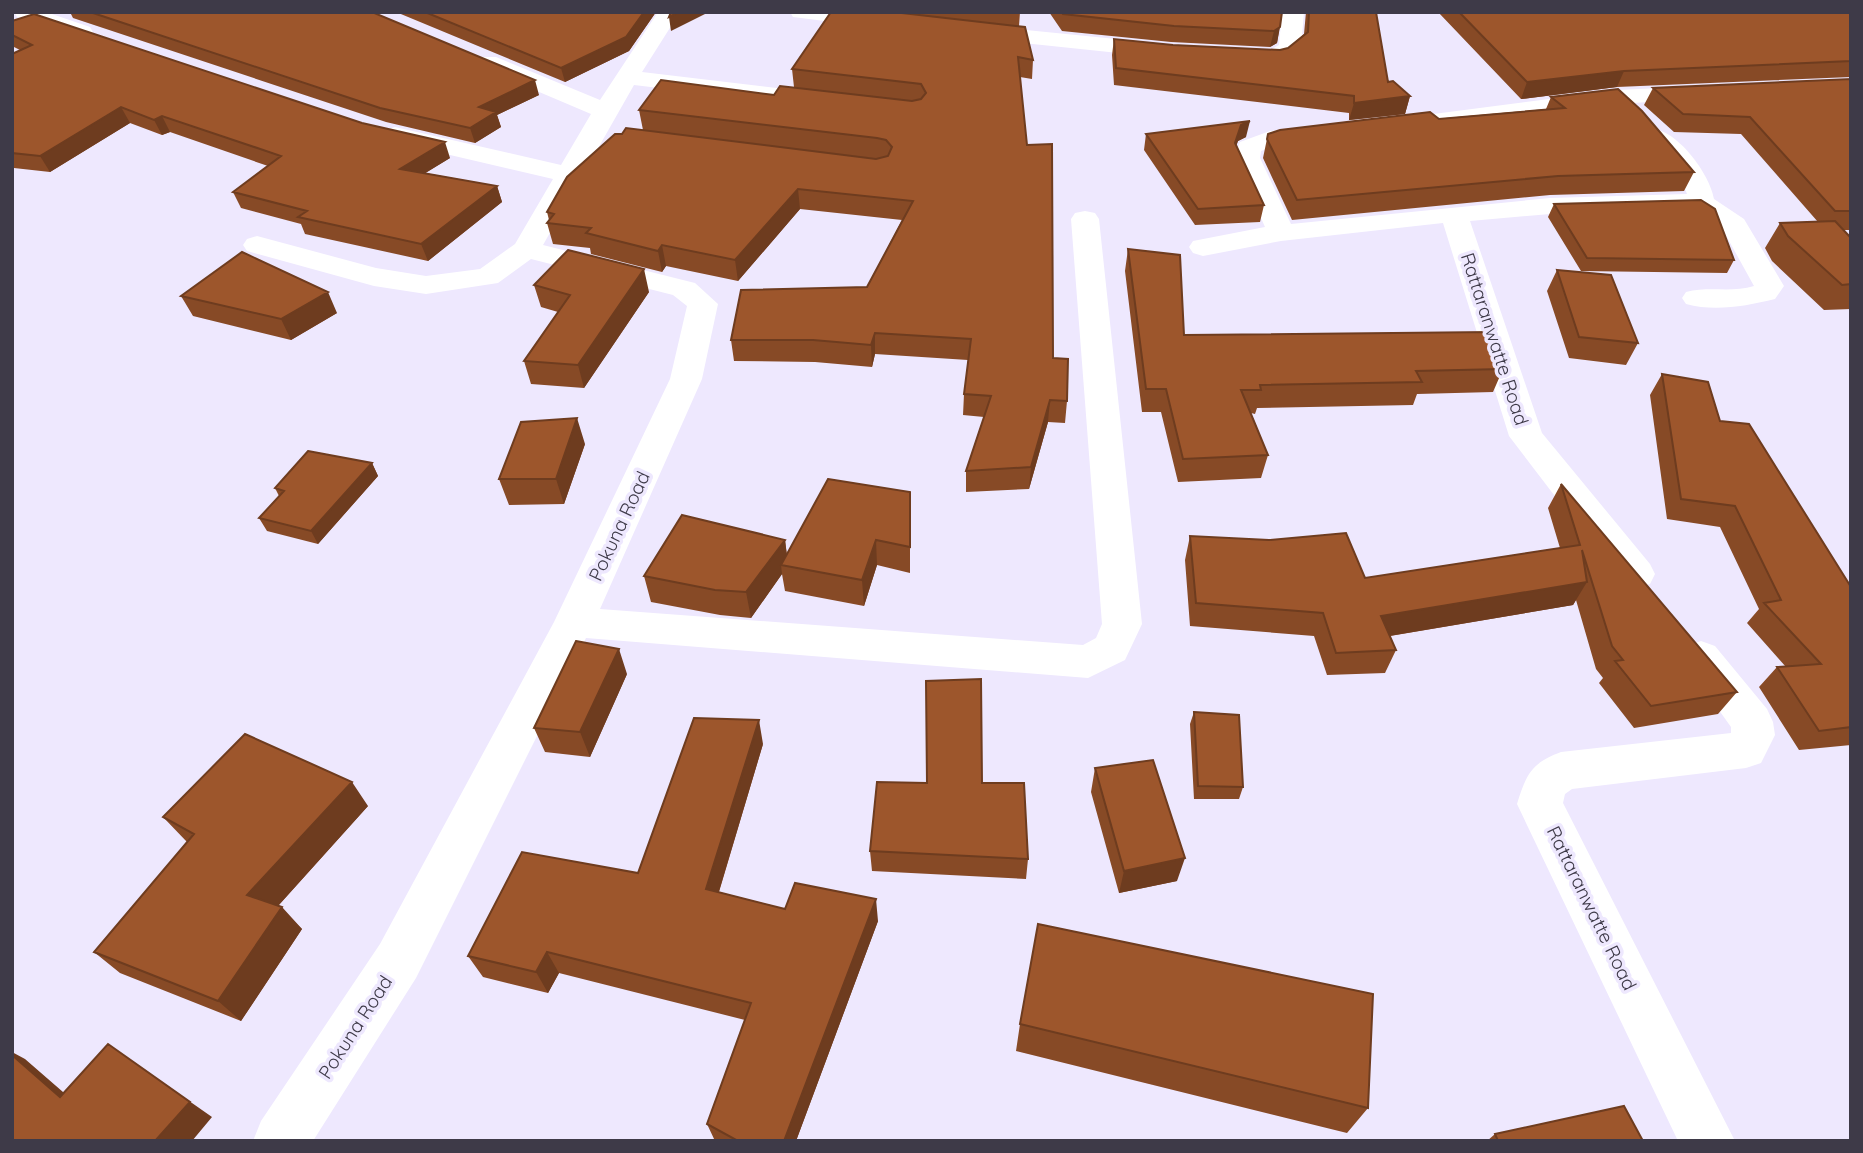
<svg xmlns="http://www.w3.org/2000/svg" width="1863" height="1153" viewBox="0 0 1863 1153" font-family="Quicksand,sans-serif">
	<rect width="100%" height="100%" fill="#eee8fe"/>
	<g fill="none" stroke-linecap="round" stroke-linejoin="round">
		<path fill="#fff" fill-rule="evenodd" d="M 14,12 L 46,12 L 90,27 L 93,32 L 90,37 L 74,37 L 17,17 Z
			M 658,12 L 680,12 L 642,72 L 826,94 L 835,96 L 838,101 L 835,106 L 826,108 L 634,85 L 543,245 L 695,283 L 718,304 L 702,379 L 600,609 L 1083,645 L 1096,638 L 1102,624 L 1071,219 L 1075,213 L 1085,211 L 1095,213 L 1099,219 L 1142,624 L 1125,660 L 1088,678 L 586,638 L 416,978 L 313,1141 L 253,1141 L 261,1121 L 380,944 L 554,622 L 670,379 L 687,306 L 673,295 L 531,259 L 498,283 L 426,294 L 374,286 L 247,251 L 243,245 L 247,239 L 257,236 L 376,268 L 426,276 L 480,269 L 515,244 L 553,179 L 386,140 L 382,135 L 386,130 L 395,127 L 561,165 L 591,114 L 480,67 L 476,62 L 480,57 L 496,57 L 600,100 Z
			M 790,12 L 860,12 L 888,16 L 891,21 L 888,26 L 880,28 L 801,18 L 793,17 Z
			M 1282,12 L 1304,12 L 1301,48 C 1288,68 1256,65 1235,60 L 1232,55 L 1235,50 L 1272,49 L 1279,45 Z
			M 975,25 L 1166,44 L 1174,46 L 1177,51 L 1174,56 L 1166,58 L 967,37 L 964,32 L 967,27 Z
			M 1703,86 L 1711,88 L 1715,93 L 1711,98 L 1617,104 L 1418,130 L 1409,128 L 1406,123 L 1409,118 L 1418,116 L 1617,90 Z
			M 1316,126 L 1325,129 L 1329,134 L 1325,139 L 1274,146 L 1261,151 L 1260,158 L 1291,224 L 1550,198 L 1687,194 L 1679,174 L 1640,134 L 1644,129 C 1672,122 1710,173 1714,199 L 1744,219 L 1784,286 L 1775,299 C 1746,306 1715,312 1686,304 L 1682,298 L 1686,292 C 1709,286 1732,293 1754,286 L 1723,230 L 1695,210 L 1550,214 L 1470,221 L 1542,433 L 1650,564 L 1655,574 L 1650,584 L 1636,588 L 1622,584 L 1509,436 L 1443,223 L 1281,241 L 1203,256 L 1193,253 L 1189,247 L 1193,241 L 1265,227 L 1234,158 L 1240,142 L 1270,131 Z
			M 1701,641 L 1715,646 L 1767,709 L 1773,722 L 1775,735 L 1761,763 L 1746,768 L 1572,789 L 1565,794 L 1563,803 L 1735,1141 L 1678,1141 L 1517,804 C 1526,775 1531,763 1561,752 L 1731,733 L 1731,727 L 1681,657 L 1687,646 Z"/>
	</g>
	<path fill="#874a26" d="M 70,12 L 372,12 L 539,95 L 497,115 L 501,127 L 475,143 L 386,122 L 73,18 Z
		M 396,12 L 656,12 L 629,51 L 565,82 Z
		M 831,12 L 1020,12 L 1019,26 L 1033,60 L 1032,79 L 1020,77 L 1027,145 L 1053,358 L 1067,401 L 1065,423 L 1048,422 L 1029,489 L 966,492 L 966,471 L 984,417 L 963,415 L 964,394 L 968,360 L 875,354 L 872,367 L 815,362 L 734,361 L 731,340 L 867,287 L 902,220 L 800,209 L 738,281 L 666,266 L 662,272 L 591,254 L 590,248 L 553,244 L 547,223 L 549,220 L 547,212 L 878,159 L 643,130 L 639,110 L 774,95 L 794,87 L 792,69 Z
		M 1049,12 L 1282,12 L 1277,43 L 1270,47 L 1171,42 L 1062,31 Z
		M 1306,12 L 1376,12 L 1388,82 L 1410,96 L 1405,114 L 1349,120 L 1349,113 L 1114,85 L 1112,55 L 1114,39 L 1173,45 L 1280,50 L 1288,48 L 1304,34 Z
		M 1438,12 L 1851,12 L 1851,77 L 1617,87 L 1521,99 Z
		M 12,21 L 450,158 L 425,173 L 497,186 L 502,202 L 428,261 L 305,234 L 301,224 L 241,208 L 233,192 L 268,166 L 170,132 L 162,135 L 130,123 L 50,172 L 14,168 L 12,167 L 12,54 L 20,50 L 12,46 Z
		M 1851,79 L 1851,230 L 1843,230 L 1851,238 L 1851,309 L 1824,310 L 1772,261 L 1765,248 L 1780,223 L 1818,222 L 1741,134 L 1674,132 L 1644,105 L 1653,88 Z
		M 1551,97 L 1694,172 L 1684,191 L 1550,195 L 1292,220 L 1263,158 L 1268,134 L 1546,109 Z
		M 1146,134 L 1246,137 L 1238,141 L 1236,145 L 1264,205 L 1260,222 L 1195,225 L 1144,150 Z
		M 1554,204 L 1734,260 L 1727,273 L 1581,271 L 1548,217 Z
		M 1128,249 L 1184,335 L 1503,369 L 1493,392 L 1417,394 L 1413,405 L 1257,408 L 1255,414 L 1251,413 L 1268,455 L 1261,478 L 1178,482 L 1161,412 L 1142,412 L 1125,271 Z
		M 1557,270 L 1638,343 L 1626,365 L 1569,358 L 1547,291 Z
		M 534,285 L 649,292 L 584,388 L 531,384 L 524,361 L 558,312 L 541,307 Z
		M 181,296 L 337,313 L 291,340 L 193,316 Z
		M 1662,374 L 1720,421 L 1851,587 L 1851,745 L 1799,750 L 1759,687 L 1777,667 L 1786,667 L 1747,623 L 1759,609 L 1720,527 L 1667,519 L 1650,395 Z
		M 585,444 L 564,504 L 509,505 L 499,479 Z
		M 372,463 L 378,476 L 318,544 L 267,531 L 259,518 L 279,496 L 275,488 Z
		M 1561,484 L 1737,692 L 1718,714 L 1634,728 L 1599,683 L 1603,678 L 1596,669 L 1576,600 L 1573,605 L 1390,636 L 1396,650 L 1385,673 L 1327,675 L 1314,636 L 1190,626 L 1185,560 L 1190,536 L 1365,578 L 1560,548 L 1548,508 Z
		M 910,492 L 910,573 L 877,565 L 864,606 L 785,591 L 782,574 L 751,618 L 720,615 L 651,602 L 644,576 L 785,540 L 787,555 Z
		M 627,674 L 590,757 L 545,752 L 534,728 Z
		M 1194,712 L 1243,787 L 1239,799 L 1194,799 L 1190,724 Z
		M 763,744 L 719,892 L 785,909 L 878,921 L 796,1141 L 715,1141 L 707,1124 L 745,1020 L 559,973 L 548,993 L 483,977 L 468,956 L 638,873 Z
		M 1095,768 L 1177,881 L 1119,893 L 1091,792 Z
		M 927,783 L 982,783 L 1028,859 L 1026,879 L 872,871 L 870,851 Z
		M 368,806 L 278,906 L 302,929 L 241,1021 L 120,973 L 94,952 L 187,842 L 163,817 Z
		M 1020,1024 L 1368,1108 L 1347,1133 L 1016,1051 Z
		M 1495,1134 L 1643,1141 L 1487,1141 Z"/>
	<path fill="#6e3c1f" d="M 644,12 L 656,12 L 629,51 L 565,82 L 561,68 Z
		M 679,12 L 709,12 L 671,31 L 669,17 Z
		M 1280,27 L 1277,43 L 1270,47 L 1274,31 Z
		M 1624,71 L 1617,87 L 1521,99 L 1527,82 Z
		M 535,80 L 539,95 L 497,115 L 501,127 L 475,143 L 470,128 L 479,107 Z
		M 1410,96 L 1405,114 L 1349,120 L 1354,103 Z
		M 121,107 L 130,123 L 50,172 L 40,156 Z
		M 162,116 L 170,132 L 162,135 L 154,120 Z
		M 1250,121 L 1246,137 L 1238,141 L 1232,159 L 1235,143 L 1241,125 Z
		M 445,142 L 450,158 L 406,185 L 400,169 Z
		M 497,186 L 502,202 L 428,261 L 421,244 Z
		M 798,189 L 800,209 L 738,281 L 735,260 Z
		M 662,245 L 666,266 L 662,272 L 658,251 Z
		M 644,269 L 649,292 L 584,388 L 578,365 Z
		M 328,292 L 337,313 L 291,340 L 281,319 Z
		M 875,333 L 875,354 L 872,367 L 871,345 Z
		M 1050,400 L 1048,422 L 1029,489 L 1031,467 Z
		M 577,418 L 585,444 L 564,504 L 556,479 Z
		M 372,463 L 378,476 L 318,544 L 311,531 Z
		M 785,540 L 788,566 L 781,565 L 782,574 L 751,618 L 746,592 Z
		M 876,540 L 877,565 L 864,606 L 862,580 Z
		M 1587,582 L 1573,605 L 1371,639 L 1381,616 Z
		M 619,649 L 627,674 L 590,757 L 580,732 Z
		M 759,720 L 763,744 L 713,911 L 706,889 Z
		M 352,782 L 368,806 L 268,917 L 247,895 Z
		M 1185,858 L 1177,881 L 1119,893 L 1124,871 Z
		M 876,899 L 878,921 L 796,1141 L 784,1141 Z
		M 282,907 L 302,929 L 241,1021 L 218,1001 Z
		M 547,952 L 559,973 L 548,993 L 536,972 Z
		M 12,1052 L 25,1059 L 86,1112 L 60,1097 L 12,1055 Z
		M 132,1061 L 212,1117 L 192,1141 L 155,1141 Z"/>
	<path fill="#9d562c" stroke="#6e3c1f" stroke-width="2" d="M 90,12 L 372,12 L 535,80 L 479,107 L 496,112 L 470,128 L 380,108 Z
		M 425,12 L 644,12 L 626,37 L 561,68 Z
		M 671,12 L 679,12 L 669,17 Z
		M 831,12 L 893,12 L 1025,27 L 1033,60 L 1018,57 L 1027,145 L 1052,144 L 1053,358 L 1068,359 L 1067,401 L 1050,400 L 1031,467 L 966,471 L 991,396 L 964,394 L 971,339 L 875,333 L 871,345 L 813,340 L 731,340 L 741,290 L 867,287 L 913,201 L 798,189 L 735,260 L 662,245 L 658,251 L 586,233 L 591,228 L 547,223 L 554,214 L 547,212 L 567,177 L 615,134 L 622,134 L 626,128 L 876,159 L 888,156 L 892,147 L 886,140 L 877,138 L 639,110 L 661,80 L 774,95 L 780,86 L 912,101 L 921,99 L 926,93 L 921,84 L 792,69 Z
		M 1062,12 L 1282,12 L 1280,27 L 1274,31 L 1174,26 L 1063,14 Z
		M 1309,12 L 1376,12 L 1388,82 L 1393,81 L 1410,96 L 1354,103 L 1354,96 L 1116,68 L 1114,39 L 1173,45 L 1280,50 L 1288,48 L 1308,32 Z
		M 1459,12 L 1851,12 L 1851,61 L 1624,71 L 1527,82 Z
		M 34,14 L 362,123 L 445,142 L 400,169 L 497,186 L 421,244 L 298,217 L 307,211 L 233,192 L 281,156 L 162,116 L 154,120 L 121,107 L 40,156 L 12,153 L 12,54 L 32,45 L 12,35 L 12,21 Z
		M 1851,79 L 1851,211 L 1835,211 L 1750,117 L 1683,114 L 1653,88 Z
		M 1618,89 L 1642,111 L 1694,172 L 1558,176 L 1297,200 L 1267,139 L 1268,134 L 1280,130 L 1430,112 L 1439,119 L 1565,108 L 1551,97 Z
		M 1250,121 L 1241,125 L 1235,143 L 1264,205 L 1198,209 L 1146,134 Z
		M 1701,200 L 1715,209 L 1734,260 L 1587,258 L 1554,204 Z
		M 1835,221 L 1851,238 L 1851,284 L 1842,285 L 1788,236 L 1780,223 Z
		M 1128,249 L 1180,255 L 1184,335 L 1491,332 L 1503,369 L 1416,371 L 1422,382 L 1260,385 L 1261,390 L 1241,390 L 1268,455 L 1183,459 L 1166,389 L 1146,389 Z
		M 568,250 L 644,269 L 578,365 L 524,361 L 570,295 L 534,285 Z
		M 242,252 L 328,292 L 281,319 L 181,296 Z
		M 1557,270 L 1611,275 L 1638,343 L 1579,337 Z
		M 1662,374 L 1708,382 L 1720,421 L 1749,424 L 1851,587 L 1851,727 L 1819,731 L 1777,667 L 1821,664 L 1764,603 L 1781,600 L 1735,506 L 1681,499 Z
		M 577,418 L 556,479 L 499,479 L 521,422 Z
		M 308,451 L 372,463 L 311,531 L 259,518 L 284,491 L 275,488 Z
		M 828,479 L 910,492 L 910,547 L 876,540 L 862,580 L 781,565 Z
		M 1561,484 L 1737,692 L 1651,706 L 1615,661 L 1623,660 L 1612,646 L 1582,550 L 1587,582 L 1381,616 L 1396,650 L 1336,653 L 1323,613 L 1196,603 L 1190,536 L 1269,540 L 1346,533 L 1365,578 L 1580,545 Z
		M 682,515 L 785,540 L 746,592 L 715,590 L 644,576 Z
		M 576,641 L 619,649 L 580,732 L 534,728 Z
		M 981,679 L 982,783 L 1024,783 L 1028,859 L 870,851 L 877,782 L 927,783 L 926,681 Z
		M 1194,712 L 1239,715 L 1243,787 L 1198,786 Z
		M 694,718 L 759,720 L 706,889 L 785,909 L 795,883 L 876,899 L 784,1141 L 738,1141 L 707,1124 L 751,1003 L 547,952 L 536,972 L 468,956 L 522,852 L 638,873 Z
		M 245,734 L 352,782 L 247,895 L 282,907 L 218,1001 L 94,952 L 194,834 L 163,817 Z
		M 1153,760 L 1185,858 L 1124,871 L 1095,768 Z
		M 1038,924 L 1373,994 L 1368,1108 L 1020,1024 Z
		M 108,1044 L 190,1102 L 155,1141 L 12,1141 L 12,1055 L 60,1097 Z
		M 1624,1106 L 1643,1141 L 1498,1141 L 1495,1134 Z"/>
	<g text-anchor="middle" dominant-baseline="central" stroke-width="7" stroke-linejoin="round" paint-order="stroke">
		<g font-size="19" fill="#3e3a48" stroke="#eee8fe">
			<text transform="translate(1495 339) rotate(72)">Rattaranwatte Road</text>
			<text transform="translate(619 526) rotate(-65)">Pokuna Road</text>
			<text transform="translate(1592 908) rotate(64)">Rattaranwatte Road</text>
			<text transform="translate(355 1027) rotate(-57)">Pokuna Road</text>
		</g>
	</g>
	<rect width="1863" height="1153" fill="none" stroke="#3e3a48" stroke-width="28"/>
</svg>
